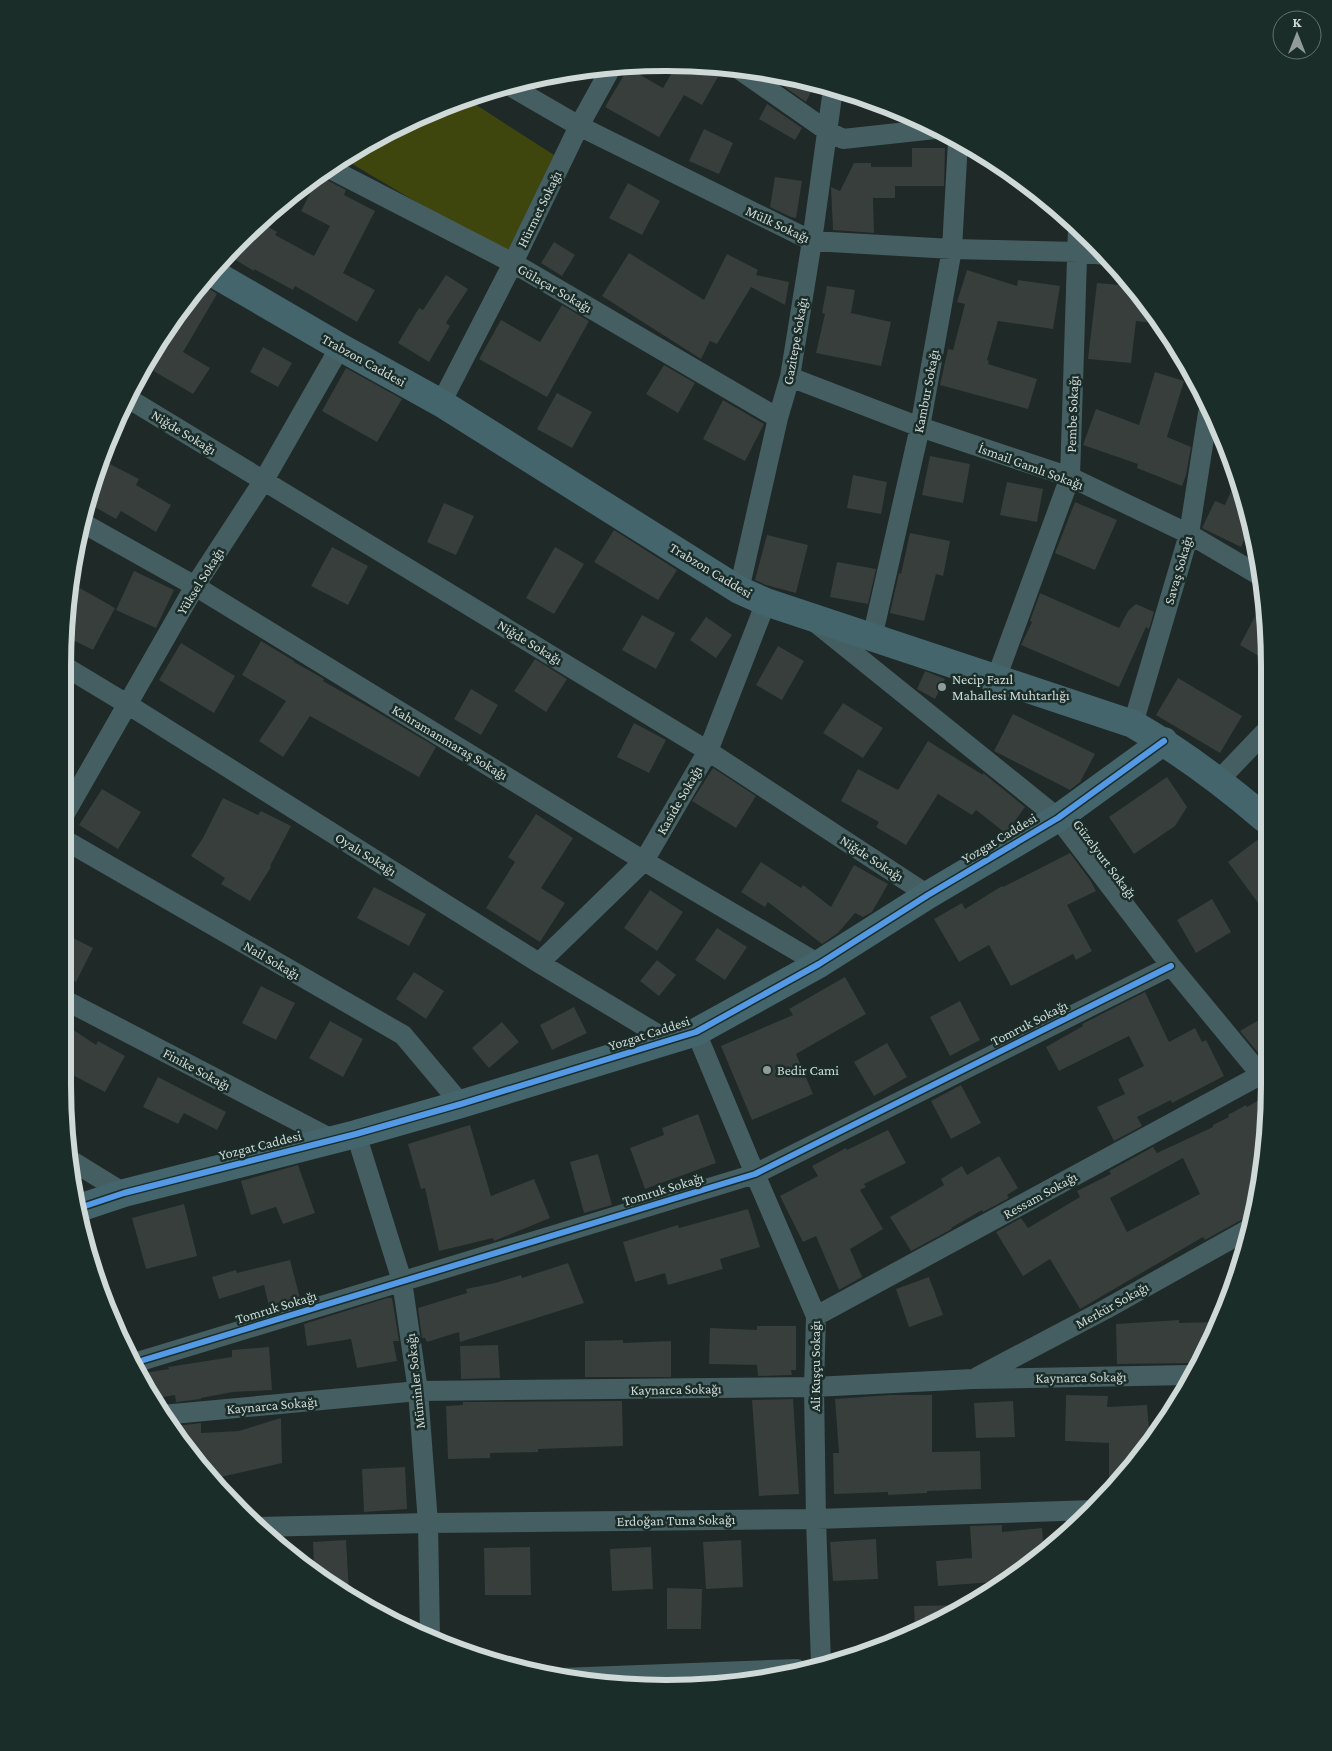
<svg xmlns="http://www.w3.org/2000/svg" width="1332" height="1751" viewBox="0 0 1332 1751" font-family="'Crimson Pro',serif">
	<rect width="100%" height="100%" fill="#1f2927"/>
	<path fill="#3f460d" d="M 467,99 L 554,155 L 506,255 L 342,158 L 435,109 Z"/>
	<path fill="#373e3b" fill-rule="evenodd" d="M 677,64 L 723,68 L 702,105 L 684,95 L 659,137 L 605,107 L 628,68 L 663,88 Z
		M 784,74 L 815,84 L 806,102 L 779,83 Z
		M 767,104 L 802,128 L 795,140 L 759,119 Z
		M 704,129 L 733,143 L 719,174 L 689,161 Z
		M 912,148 L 945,148 L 944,186 L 895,186 L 895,198 L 873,198 L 874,233 L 833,230 L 831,187 L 840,191 L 854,163 L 871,163 L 871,167 L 912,167 Z
		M 319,176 L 346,190 L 344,195 L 375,211 L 343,273 L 375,290 L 357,322 L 295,286 L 293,290 L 254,269 L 254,271 L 226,254 L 239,239 L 260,222 L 277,232 L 275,235 L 314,256 L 330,226 L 301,211 Z
		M 775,177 L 802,181 L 796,218 L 791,217 L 770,207 Z
		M 628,183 L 660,201 L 642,235 L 609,218 Z
		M 554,242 L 575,255 L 562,276 L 541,263 Z
		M 629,253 L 704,300 L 727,254 L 758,270 L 756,275 L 789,282 L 785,305 L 751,287 L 717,344 L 710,341 L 701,359 L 602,296 Z
		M 967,270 L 1017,286 L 1018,280 L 1060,286 L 1053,329 L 998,321 L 987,360 L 989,361 L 988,364 L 1037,379 L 1028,409 L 940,385 L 948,349 L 953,350 L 965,304 L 957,302 Z
		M 446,275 L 468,289 L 446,323 L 450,326 L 429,362 L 398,343 L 419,308 L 423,310 Z
		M 201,283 L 217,294 L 183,352 L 210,368 L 193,394 L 145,366 L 187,299 Z
		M 1097,283 L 1131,286 L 1162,324 L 1136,321 L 1131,363 L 1088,359 Z
		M 827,286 L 855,290 L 851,313 L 891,322 L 881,366 L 816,353 L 825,314 L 822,313 Z
		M 562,305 L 589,321 L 547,397 L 479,359 L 501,320 L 540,342 Z
		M 263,347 L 292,363 L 278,387 L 250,372 Z
		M 664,365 L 695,383 L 678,413 L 646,394 Z
		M 346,368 L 402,399 L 377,442 L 322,411 Z
		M 1155,372 L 1184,381 L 1167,437 L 1191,447 L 1186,475 L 1182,486 L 1137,468 L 1138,464 L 1083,445 L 1096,409 L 1139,425 Z
		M 557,393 L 592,412 L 572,448 L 537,429 Z
		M 723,400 L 764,424 L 745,461 L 703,439 Z
		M 930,456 L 970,464 L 963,503 L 922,495 Z
		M 102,460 L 139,479 L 136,485 L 171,505 L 156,532 L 121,511 L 116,519 L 86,502 Z
		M 853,475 L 887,482 L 881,514 L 847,508 Z
		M 1238,475 L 1250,527 L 1241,547 L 1202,528 L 1215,501 L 1225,505 Z
		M 1007,482 L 1043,489 L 1037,522 L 1000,515 Z
		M 1075,502 L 1117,520 L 1095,570 L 1055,553 Z
		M 444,503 L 474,516 L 456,555 L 427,542 Z
		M 614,530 L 677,570 L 658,600 L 594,562 Z
		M 910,533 L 950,541 L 943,576 L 936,574 L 924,621 L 890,613 L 899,573 L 901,574 Z
		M 767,535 L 808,545 L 796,593 L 766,585 L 755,580 Z
		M 332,547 L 368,566 L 348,605 L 311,586 Z
		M 555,547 L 584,564 L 554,614 L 526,598 Z
		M 837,562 L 876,569 L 868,604 L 830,597 Z
		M 134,571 L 174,590 L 156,628 L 116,610 Z
		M 71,583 L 115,608 L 93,650 L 69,638 L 71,634 L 64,630 Z
		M 1040,593 L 1119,628 L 1128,611 L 1136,604 L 1154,612 L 1149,629 L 1146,627 L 1119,687 L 1021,645 L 1032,622 L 1030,621 Z
		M 1264,599 L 1264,659 L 1240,645 Z
		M 642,615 L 675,633 L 656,669 L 622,650 Z
		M 706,617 L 732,635 L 716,658 L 690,640 Z
		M 261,641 L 294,661 L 294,662 L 324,679 L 323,681 L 374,710 L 436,747 L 419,777 L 310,716 L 283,757 L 259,741 L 286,701 L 242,675 Z
		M 181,643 L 235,676 L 214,713 L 159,680 Z
		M 778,646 L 804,661 L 782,700 L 756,685 Z
		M 535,659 L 567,679 L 546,712 L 514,691 Z
		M 925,671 L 945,679 L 935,699 L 917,689 Z
		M 1178,678 L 1242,716 L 1220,753 L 1156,715 Z
		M 471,689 L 498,705 L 481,735 L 454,719 Z
		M 843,703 L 883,728 L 863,758 L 823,733 Z
		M 1013,714 L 1095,754 L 1080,782 L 1070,790 L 994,751 Z
		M 634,723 L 666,740 L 649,773 L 617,757 Z
		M 928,741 L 983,775 L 983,773 L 1025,807 L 1009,829 L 1004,832 L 976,810 L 972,815 L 938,794 L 906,845 L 876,827 L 879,822 L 841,801 L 858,769 L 898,790 Z
		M 713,768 L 756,796 L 736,828 L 692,801 Z
		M 1167,777 L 1187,807 L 1175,826 L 1134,854 L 1109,817 Z
		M 102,789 L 141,812 L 118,849 L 79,825 Z
		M 223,798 L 258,815 L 261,811 L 291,826 L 270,866 L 271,867 L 250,901 L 221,884 L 225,878 L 191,856 L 203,838 Z
		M 536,814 L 573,838 L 541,888 L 565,903 L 540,942 L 486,908 L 515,862 L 508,857 Z
		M 1264,835 L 1264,911 L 1228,862 Z
		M 1070,853 L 1090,880 L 1096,891 L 1067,905 L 1092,951 L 1076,960 L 1073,954 L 1011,986 L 989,945 L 959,962 L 934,919 L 962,903 L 965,909 L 1002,886 L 1003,887 Z
		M 761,862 L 801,888 L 803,885 L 831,907 L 854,865 L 888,884 L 872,912 L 863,917 L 855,913 L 838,933 L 822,944 L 768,902 L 765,907 L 741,892 Z
		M 374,887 L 426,914 L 409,946 L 357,918 Z
		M 650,890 L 683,912 L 657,951 L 624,928 Z
		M 1212,899 L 1231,932 L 1196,953 L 1177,920 Z
		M 717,928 L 747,947 L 725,980 L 695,960 Z
		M 63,933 L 93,948 L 76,982 L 63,975 Z
		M 657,960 L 676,975 L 659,996 L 640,981 Z
		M 414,972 L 444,991 L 426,1019 L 396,999 Z
		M 845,977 L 866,1014 L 796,1054 L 813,1094 L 752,1120 L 721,1046 L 793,1015 L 789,1009 Z
		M 261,986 L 295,1003 L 276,1040 L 242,1023 Z
		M 1145,992 L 1169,1042 L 1195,1028 L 1202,1042 L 1206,1040 L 1224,1076 L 1172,1103 L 1171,1100 L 1137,1117 L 1142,1126 L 1114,1141 L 1097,1107 L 1125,1094 L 1118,1079 L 1144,1066 L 1129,1036 L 1059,1071 L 1046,1047 L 1083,1026 L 1082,1024 Z
		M 960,1001 L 980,1040 L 950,1056 L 930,1017 Z
		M 574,1007 L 587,1033 L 552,1050 L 540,1025 Z
		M 1264,1017 L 1264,1060 L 1240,1031 Z
		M 330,1021 L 363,1039 L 343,1077 L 309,1058 Z
		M 502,1022 L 519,1042 L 489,1068 L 472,1048 Z
		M 63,1023 L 96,1045 L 98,1041 L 125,1056 L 105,1092 L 63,1070 Z
		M 887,1043 L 907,1077 L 874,1096 L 854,1062 Z
		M 158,1077 L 226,1112 L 217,1130 L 184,1113 L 178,1124 L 143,1107 Z
		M 961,1085 L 981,1123 L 951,1139 L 931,1101 Z
		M 1264,1097 L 1264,1164 L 1252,1216 L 1243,1219 L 1205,1240 L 1203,1237 L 1080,1309 L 1050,1259 L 1023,1276 L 996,1232 L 1021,1218 L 1028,1228 L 1080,1197 L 1077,1191 L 1111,1174 L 1109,1171 L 1153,1147 L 1157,1153 L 1213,1127 L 1213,1125 L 1229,1117 L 1228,1115 L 1246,1105 L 1247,1107 ZM 1183,1158 L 1200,1194 L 1127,1232 L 1110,1198 Z
		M 698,1114 L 716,1163 L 645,1189 L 630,1148 L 664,1135 L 662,1128 Z
		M 470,1125 L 491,1196 L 534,1179 L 550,1218 L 494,1241 L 493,1238 L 439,1251 L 425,1188 L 421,1189 L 408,1144 Z
		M 888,1130 L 906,1163 L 864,1184 L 866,1187 L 860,1190 L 883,1229 L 850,1249 L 862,1277 L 839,1290 L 816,1236 L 803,1242 L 780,1196 L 818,1176 L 812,1166 L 846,1148 L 847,1150 Z
		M 598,1154 L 612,1205 L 584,1213 L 570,1162 Z
		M 999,1156 L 1018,1188 L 1007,1195 L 1009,1198 L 983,1212 L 982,1210 L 951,1228 L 952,1229 L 911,1251 L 890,1217 L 944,1185 L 941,1179 L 962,1166 L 967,1175 Z
		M 298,1165 L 315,1213 L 283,1224 L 276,1207 L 251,1215 L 241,1181 Z
		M 184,1204 L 197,1256 L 146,1269 L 132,1218 Z
		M 748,1209 L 760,1247 L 720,1259 L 723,1269 L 668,1285 L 665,1273 L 635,1282 L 623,1242 L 678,1225 L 679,1228 Z
		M 290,1260 L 300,1298 L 269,1306 L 264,1285 L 219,1299 L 212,1277 L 236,1270 L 237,1273 Z
		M 568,1263 L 584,1303 L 460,1342 L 459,1332 L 427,1342 L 425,1338 L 422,1338 L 418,1308 L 467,1293 L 466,1289 L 495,1283 L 521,1275 L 522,1278 Z
		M 929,1277 L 943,1315 L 909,1327 L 896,1289 Z
		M 387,1298 L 392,1298 L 395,1316 L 399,1341 L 393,1341 L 397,1361 L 357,1368 L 351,1339 L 307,1346 L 304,1324 Z
		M 1179,1320 L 1179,1323 L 1216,1322 L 1196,1363 L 1117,1364 L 1116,1324 Z
		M 757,1326 L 796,1326 L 796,1370 L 791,1370 L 792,1375 L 758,1376 L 757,1365 L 709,1364 L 710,1328 L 757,1330 Z
		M 623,1340 L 623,1343 L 671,1341 L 671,1377 L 585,1377 L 585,1341 Z
		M 498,1345 L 500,1378 L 461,1379 L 460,1346 Z
		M 269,1347 L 272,1390 L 233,1392 L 201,1398 L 201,1399 L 176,1402 L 175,1395 L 152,1399 L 143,1387 L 138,1374 L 169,1369 L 168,1367 L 232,1357 L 232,1350 Z
		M 890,1395 L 932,1395 L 932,1452 L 980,1451 L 981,1489 L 927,1491 L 927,1493 L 888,1495 L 888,1492 L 834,1494 L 833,1453 L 839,1453 L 835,1399 Z
		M 1066,1395 L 1108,1396 L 1107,1407 L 1147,1405 L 1150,1442 L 1109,1492 L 1109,1443 L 1065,1441 Z
		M 793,1399 L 799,1494 L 759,1496 L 752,1400 Z
		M 622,1401 L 623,1446 L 538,1449 L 538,1452 L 490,1453 L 490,1458 L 448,1459 L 446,1406 L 463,1405 L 463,1402 Z
		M 1013,1401 L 1015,1437 L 976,1438 L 974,1403 Z
		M 281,1418 L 282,1463 L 212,1479 L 187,1453 L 176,1436 L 176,1426 L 201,1423 L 201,1433 L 239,1431 Z
		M 405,1467 L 407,1509 L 364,1512 L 362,1469 Z
		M 1002,1525 L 1002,1532 L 1042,1528 L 1044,1552 L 1009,1581 L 938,1586 L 936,1561 L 972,1558 L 970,1526 Z
		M 876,1539 L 878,1579 L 833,1581 L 830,1542 Z
		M 346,1540 L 349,1593 L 314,1569 L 313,1542 Z
		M 741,1540 L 743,1587 L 706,1589 L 703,1542 Z
		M 530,1547 L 531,1595 L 485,1595 L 484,1548 Z
		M 651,1547 L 653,1589 L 612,1591 L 610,1549 Z
		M 667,1588 L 702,1589 L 701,1629 L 667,1629 Z
		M 964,1605 L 926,1624 L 915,1630 L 914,1606 Z"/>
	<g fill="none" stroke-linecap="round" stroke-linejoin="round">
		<path stroke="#455e62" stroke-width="20" d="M 740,70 L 826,130 L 843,139 L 935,129
			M 510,86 L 579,126 L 812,241 L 952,249 L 1078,252 L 1106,255
			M 327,167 L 513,263 L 778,418
			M 790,377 L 920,427 L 1070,477 L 1189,534 L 1262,577
			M 126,397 L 708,751 L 928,895
			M 441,403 L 513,263 L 579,126 L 611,68
			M 81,522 L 195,586 L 644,861 L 819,964
			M 739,590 L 778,418 L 790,377 L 812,241 L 833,89
			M 816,623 L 1058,818 L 1171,966 L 1261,1075
			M 872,638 L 920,427 L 952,249 L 958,141
			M 64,666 L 127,704 L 539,963 L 669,1041
			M 996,679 L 1070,477 L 1078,227
			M 1133,724 L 1189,534 L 1208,413
			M 1219,780 L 1264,733
			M 63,817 L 195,586 L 264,480 L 340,347
			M 63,839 L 403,1035 L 461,1104
			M 539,963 L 644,861 L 708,751 L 766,602
			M 63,999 L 332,1139
			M 696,1032 L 755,1174 L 816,1316 L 814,1387 L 816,1519 L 821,1664
			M 356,1134 L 402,1281 L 418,1391 L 428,1523 L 430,1637
			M 72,1161 L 124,1193
			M 816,1316 L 1264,1073
			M 134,1363 L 755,1174 L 1171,966
			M 977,1377 L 1106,1309 L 1249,1229
			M 162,1415 L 418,1391 L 814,1387 L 973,1379 L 1190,1375
			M 257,1527 L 428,1523 L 816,1519 L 1094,1510
			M 561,1678 L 797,1669"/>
		<path stroke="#44656b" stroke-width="28" d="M 211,272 L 340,347 L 441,403 L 739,590 L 766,602 L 1133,724 C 1180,751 1223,783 1264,818
			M 79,1208 L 124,1193 L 356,1134 L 461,1104 L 696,1032 L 819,964 L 928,895 L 1058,818 L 1164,741"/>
		<defs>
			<path id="cycleway" d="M 79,1208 L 124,1193 L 356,1134 L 461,1104 L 696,1032 L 819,964 L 928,895 L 1058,818 L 1164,741
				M 134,1363 L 755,1174 L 1171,966"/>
		</defs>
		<use href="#cycleway" stroke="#1b2d29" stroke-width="9"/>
		<use href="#cycleway" stroke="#5399e6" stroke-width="6"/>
	</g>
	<g fill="#919c9a" stroke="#1b2d29" stroke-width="2">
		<circle cx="942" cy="687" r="5"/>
		<circle cx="767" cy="1070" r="5"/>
	</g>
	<g text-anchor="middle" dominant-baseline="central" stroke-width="5" stroke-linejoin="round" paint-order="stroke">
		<g font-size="14" fill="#cfdad8" stroke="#1b2d29">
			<text transform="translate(539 209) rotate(-64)">Hürmet Sokağı</text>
			<text transform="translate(778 224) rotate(25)">Mülk Sokağı</text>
			<text transform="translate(555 288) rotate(30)">Gülaçar Sokağı</text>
			<text transform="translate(795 341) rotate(-80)">Gazitepe Sokağı</text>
			<text transform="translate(364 360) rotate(29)">Trabzon Caddesi</text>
			<text transform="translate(926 391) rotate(-79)">Kambur Sokağı</text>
			<text transform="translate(1072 414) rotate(-88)">Pembe Sokağı</text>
			<text transform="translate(184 432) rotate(31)">Niğde Sokağı</text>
			<text transform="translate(1031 466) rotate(20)">İsmail Gamlı Sokağı</text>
			<text transform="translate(711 570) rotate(31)">Trabzon Caddesi</text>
			<text transform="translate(1178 570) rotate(-74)">Savaş Sokağı</text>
			<text transform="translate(200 581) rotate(-58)">Yüksel Sokağı</text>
			<text transform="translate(530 642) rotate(31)">Niğde Sokağı</text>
			<text transform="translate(450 742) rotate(31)">Kahramanmaraş Sokağı</text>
			<text transform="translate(679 800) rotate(-60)">Kaside Sokağı</text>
			<text transform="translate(999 838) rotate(-31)">Yozgat Caddesi</text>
			<text transform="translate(366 854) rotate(32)">Oyalı Sokağı</text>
			<text transform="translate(872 858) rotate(33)">Niğde Sokağı</text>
			<text transform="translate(1105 859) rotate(53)">Güzelyurt Sokağı</text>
			<text transform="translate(272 960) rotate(30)">Nail Sokağı</text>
			<text transform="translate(1029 1023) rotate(-27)">Tomruk Sokağı</text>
			<text transform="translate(649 1033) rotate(-18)">Yozgat Caddesi</text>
			<text transform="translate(197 1069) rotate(28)">Finike Sokağı</text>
			<text transform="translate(260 1145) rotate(-14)">Yozgat Caddesi</text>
			<text transform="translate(663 1189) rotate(-17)">Tomruk Sokağı</text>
			<text transform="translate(1040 1195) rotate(-29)">Ressam Sokağı</text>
			<text transform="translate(1112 1305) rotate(-29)">Merkür Sokağı</text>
			<text transform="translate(276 1307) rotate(-17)">Tomruk Sokağı</text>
			<text transform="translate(815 1366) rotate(-90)">Ali Kuşçu Sokağı</text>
			<text transform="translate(1081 1377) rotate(-1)">Kaynarca Sokağı</text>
			<text transform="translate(415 1381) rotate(-96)">Müminler Sokağı</text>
			<text transform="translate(676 1389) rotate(-1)">Kaynarca Sokağı</text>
			<text transform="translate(272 1405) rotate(-5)">Kaynarca Sokağı</text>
			<text transform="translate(676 1520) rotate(-1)">Erdoğan Tuna Sokağı</text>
		</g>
		<g font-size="14" fill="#cfdad8" stroke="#1b2d29" text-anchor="start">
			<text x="952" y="679">Necip Fazıl<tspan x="952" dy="16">Mahallesi Muhtarlığı</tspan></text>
			<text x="777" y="1070">Bedir Cami</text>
		</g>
	</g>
	<path d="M0 0H1332V1751H0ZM666 71H666A595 595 0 0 1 1261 666V1085A595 595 0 0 1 666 1680H666A595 595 0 0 1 71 1085V666A595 595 0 0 1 666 71Z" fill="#1b2d29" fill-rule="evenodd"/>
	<path fill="none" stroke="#cfdad8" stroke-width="6" d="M666 71H666A595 595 0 0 1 1261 666V1085A595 595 0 0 1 666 1680H666A595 595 0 0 1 71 1085V666A595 595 0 0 1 666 71Z"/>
	<g transform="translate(1297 35)"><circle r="24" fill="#1b2d29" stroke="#63726f"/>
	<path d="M0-4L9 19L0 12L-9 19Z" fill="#919c9a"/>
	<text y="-8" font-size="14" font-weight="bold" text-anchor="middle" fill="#cfdad8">K</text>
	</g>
</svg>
